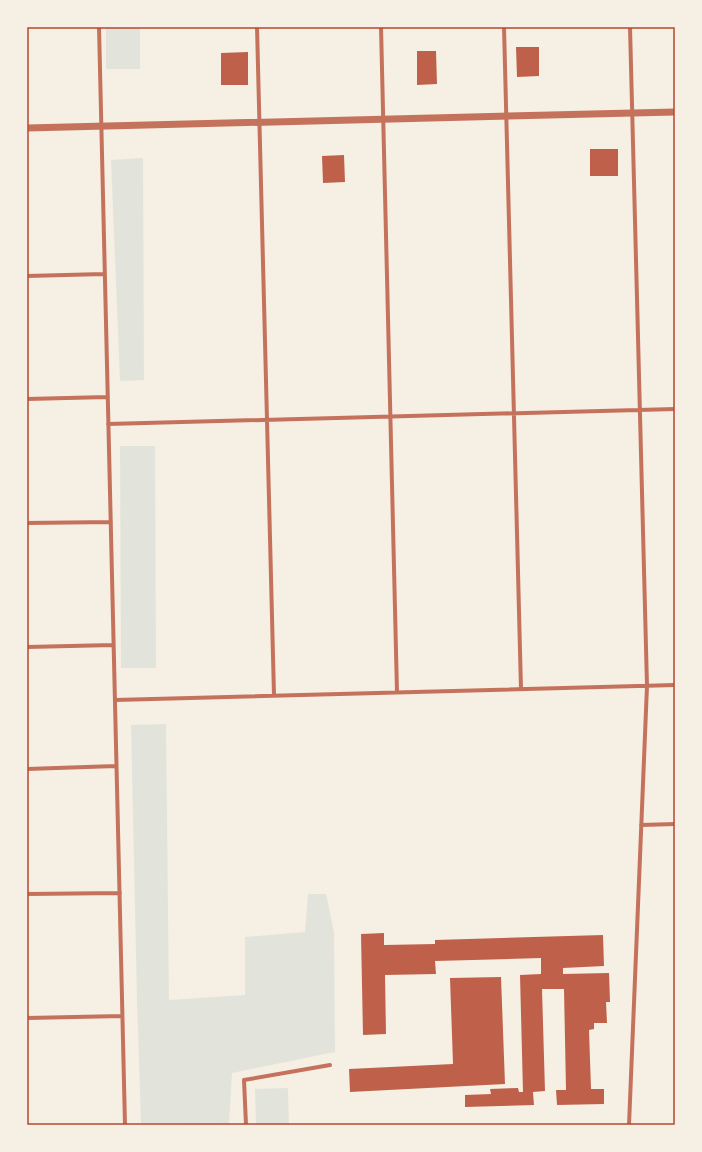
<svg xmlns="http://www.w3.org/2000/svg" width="702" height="1152" viewBox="0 0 702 1152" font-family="'Noto Serif',serif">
	<rect width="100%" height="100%" fill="#f6efe4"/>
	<path fill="#e2e4dc" d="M 106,27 L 140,27 L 140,69 L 106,69 Z
		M 143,158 L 144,380 L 120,381 L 111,160 Z
		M 120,446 L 155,446 L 156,668 L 121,668 Z
		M 166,724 L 169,1000 L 245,995 L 245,937 L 305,932 L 308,894 L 326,894 L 334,932 L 335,1052 L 232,1073 L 229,1124 L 141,1123 L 137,1001 L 131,725 Z
		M 288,1088 L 289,1125 L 256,1125 L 255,1089 Z"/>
	<path fill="#bf614a" d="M 516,47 L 539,47 L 539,76 L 517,77 Z
		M 417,51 L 436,51 L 437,84 L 417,85 Z
		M 248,52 L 248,85 L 221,85 L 221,53 Z
		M 590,149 L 618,149 L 618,176 L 590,176 Z
		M 344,155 L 345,182 L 323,183 L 322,156 Z
		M 384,933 L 384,945 L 435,944 L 435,940 L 603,935 L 604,966 L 563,968 L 563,974 L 609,973 L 610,1002 L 606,1002 L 607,1023 L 594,1023 L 594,1029 L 589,1030 L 591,1089 L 604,1089 L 604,1104 L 557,1105 L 556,1090 L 566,1090 L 564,989 L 542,989 L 545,1091 L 533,1092 L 534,1105 L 465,1107 L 465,1095 L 491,1094 L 490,1089 L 518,1088 L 519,1092 L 523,1092 L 520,975 L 541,974 L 541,958 L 435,961 L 436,974 L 385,975 L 386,1034 L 363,1035 L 361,934 Z
		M 501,977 L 505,1084 L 350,1092 L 349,1069 L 453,1064 L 450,978 Z"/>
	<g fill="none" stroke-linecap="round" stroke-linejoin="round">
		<path stroke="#c5725c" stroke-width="4" d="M 99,27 L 125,1125
			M 257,27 L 274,695
			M 381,27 L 397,692
			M 504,27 L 521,689
			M 27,276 L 104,274
			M 27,399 L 107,397
			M 108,424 L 675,409
			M 27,523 L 111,522
			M 27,647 L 113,645
			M 115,700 L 675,685
			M 27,769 L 116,766
			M 641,825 L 675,824
			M 27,894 L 120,893
			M 27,1018 L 122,1016
			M 246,1125 L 244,1080 L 330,1065
			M 629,1125 L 647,686 L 630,27"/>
		<path stroke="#c5725c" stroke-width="7" d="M 27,128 L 675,112"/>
	</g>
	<rect width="702" height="1152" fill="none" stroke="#f6efe4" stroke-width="56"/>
	<rect x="28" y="28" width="646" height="1096" fill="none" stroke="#b5482f" stroke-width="1.5"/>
</svg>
